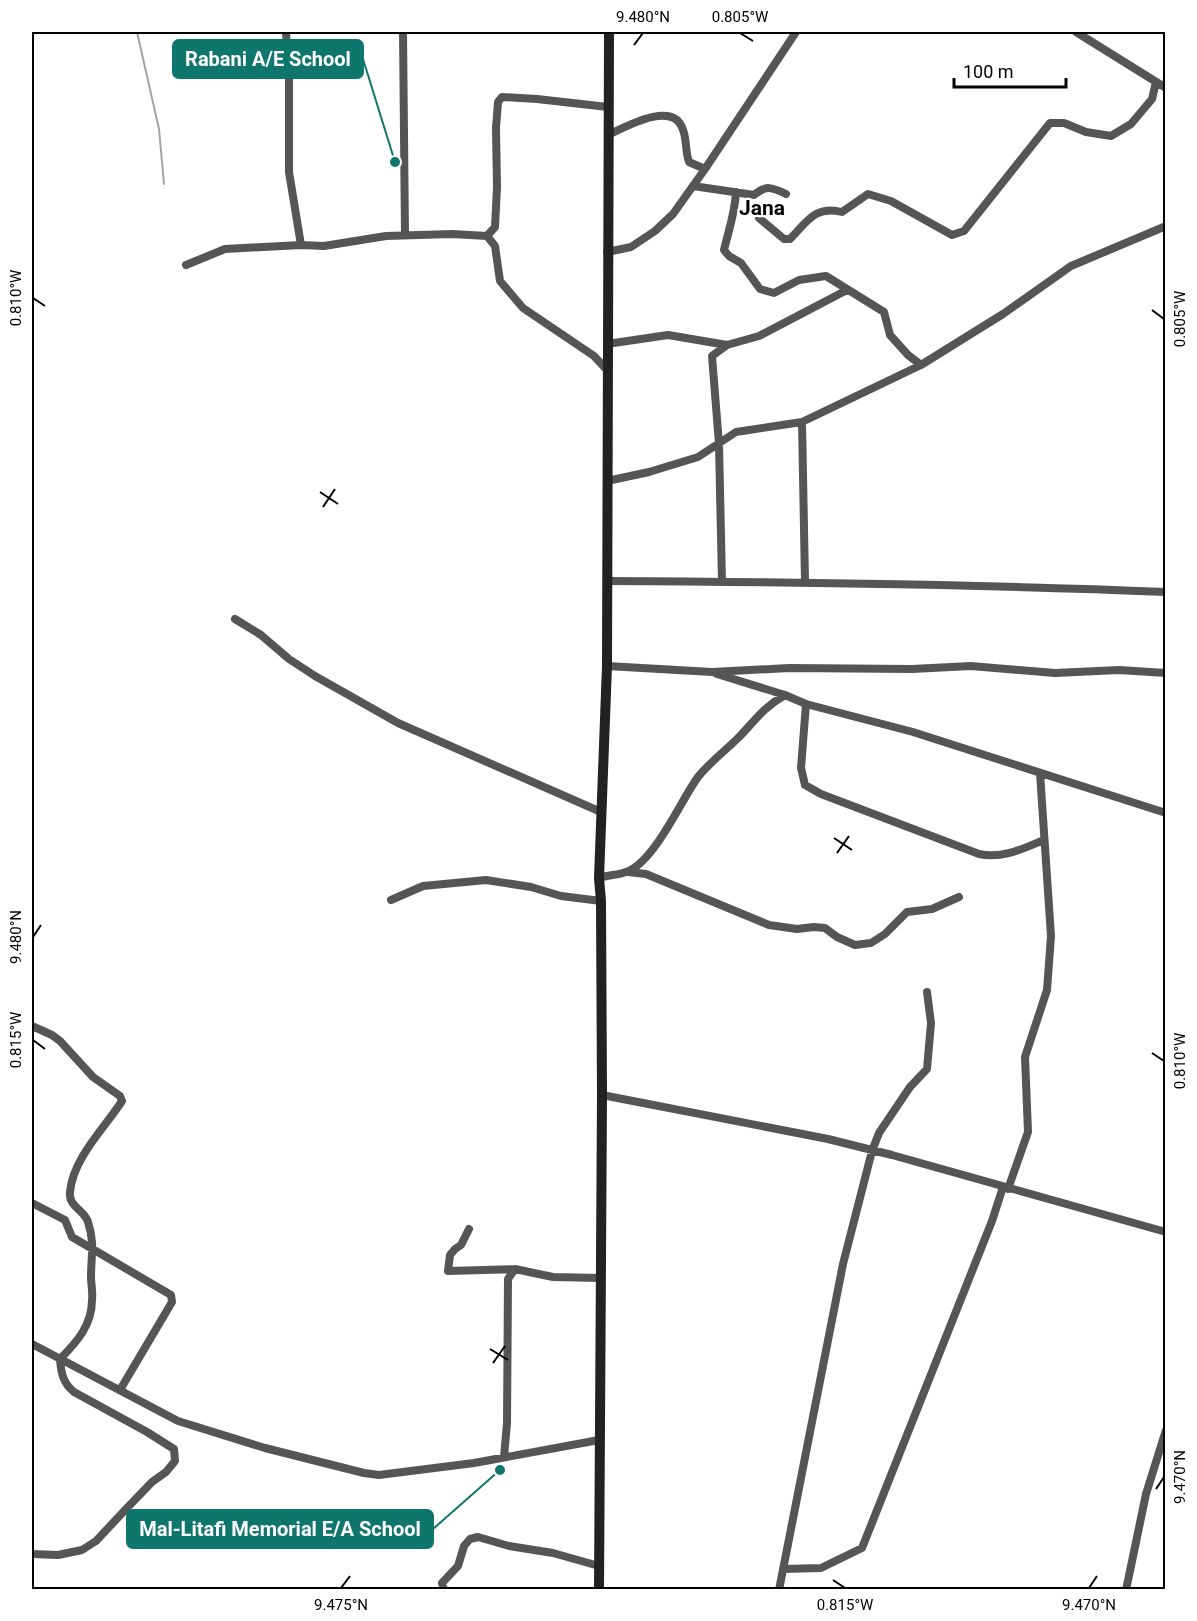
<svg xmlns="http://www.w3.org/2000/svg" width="1197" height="1621" viewBox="0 0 1197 1621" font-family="Roboto,sans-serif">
	<rect width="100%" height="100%" fill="#fff"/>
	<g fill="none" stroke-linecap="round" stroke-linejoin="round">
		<path stroke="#a3a3a3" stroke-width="2" d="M 137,32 L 159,129 L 164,184"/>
		<path stroke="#555" stroke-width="8" d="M 286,32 L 289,77 L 289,172 L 301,245
			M 403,32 L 405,235
			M 1076,32 L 1166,88
			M 608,135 C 625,127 674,99 683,130 C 687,140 685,151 689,162 L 705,169
			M 693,186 L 754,195 C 766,185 772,187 786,194
			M 736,192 C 735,213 729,229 724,250 L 729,256 L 741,263 L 760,289 L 774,293 L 799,280 L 826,276 L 884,312 L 890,335 L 908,355 L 921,365
			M 759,218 L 784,239 L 790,239 C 807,222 815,205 842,212 L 868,194 L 891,201 L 952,235 L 964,231 L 1050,123 L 1064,123 L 1086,132 L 1111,136 L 1131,124 L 1152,99 L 1156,82
			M 487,236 L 495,227 L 497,187 L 496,128 L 498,102 L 502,97 L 537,99 L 608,107
			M 607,252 L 631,247 L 655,231 L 673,214 L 705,169 L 796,32
			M 186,265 L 225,249 L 301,245 L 324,246 L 386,236 L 452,234 L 487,236 L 495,246 L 500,281 L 523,308 L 594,356 L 607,370
			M 607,344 L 668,335 L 727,345 L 759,336 L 847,290
			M 802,422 L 805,581
			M 607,481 L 649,472 L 698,457 L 736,432 L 802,422 L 921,365 L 1003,314 L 1071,266 L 1166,226
			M 607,581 C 793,582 979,584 1166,592
			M 722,582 L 719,444 L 712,356 L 727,345
			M 235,619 L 261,635 L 289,659 L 315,676 L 398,723 L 601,812
			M 607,666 L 712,672 L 789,668 L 912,669 L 971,666 L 1055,673 L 1119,670 L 1166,673
			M 717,674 L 785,695 L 806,704 L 913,732 L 1166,813
			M 806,704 L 801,768 L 805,785 L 821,794 L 979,854 C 1003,859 1022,849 1044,840
			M 628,872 L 646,874 L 769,925 L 797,929 L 814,927 L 825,928 L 837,937 L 855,945 L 871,943 L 885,934 L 907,912 L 932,909 L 959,897
			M 599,878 C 608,875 618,875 626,872 C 654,863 681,800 698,777 C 709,763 725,751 738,738 C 756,720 761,709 785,695
			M 391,900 L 423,886 L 486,880 L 531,887 L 561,896 L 601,901
			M 32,1026 L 52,1035 L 60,1041 L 93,1077 L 120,1096 L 122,1101 C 104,1129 73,1158 70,1192 C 68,1207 85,1210 88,1222 C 95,1243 91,1256 91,1277 C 91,1284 93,1292 92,1300 C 92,1325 77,1342 60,1359 C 61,1373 63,1383 74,1392 L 147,1432 L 174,1449 L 175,1461 L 166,1472 L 152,1482 L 126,1509 L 96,1541 L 82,1550 L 58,1555 L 32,1554
			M 602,1095 L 828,1139 L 892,1155 L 1166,1232
			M 1008,1189 L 1028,1132 L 1025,1057 L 1047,990 L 1051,936 L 1040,773
			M 32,1203 L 65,1220 L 72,1237 L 171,1295 L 172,1302 L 120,1390
			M 469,1229 L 461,1245 L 455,1249 L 450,1255 L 448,1271 L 515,1269
			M 32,1344 L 178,1421 L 265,1448 L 364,1473 L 379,1475 L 474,1463 L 599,1440
			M 504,1457 L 507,1423 L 508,1279 L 515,1269 L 553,1277 L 600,1278
			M 783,1569 L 821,1568 L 862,1548 L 992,1221 L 1003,1187
			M 444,1590 L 442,1583 L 458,1566 L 464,1546 L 470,1539 L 478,1537 L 509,1546 L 553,1553 L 599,1566
			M 779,1590 L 843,1264 L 872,1151 L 879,1133 L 910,1087 L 927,1069 L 931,1023 L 927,992
			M 1126,1590 L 1146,1494 L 1166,1430"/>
		<path stroke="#222" stroke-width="10" d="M 599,1590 L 602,1095 L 601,901 L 599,878 L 607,666 L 609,32"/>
	</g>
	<path fill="none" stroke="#000" stroke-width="2" d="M 740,33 L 753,41M 634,45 L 643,33M 33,298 L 45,306M 1152,310 L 1164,319M 320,492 L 338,504M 323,507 L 335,489M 834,838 L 852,850M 837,853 L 849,836M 33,937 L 41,925M 33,1040 L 45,1049M 1152,1053 L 1164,1061M 490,1349 L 508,1360M 493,1363 L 505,1346M 1156,1489 L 1164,1477M 833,1580 L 845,1588M 341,1588 L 350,1576M 1089,1588 L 1097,1576"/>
	<g text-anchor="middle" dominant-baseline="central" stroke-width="4.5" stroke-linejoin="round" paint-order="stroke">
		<g font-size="21" font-weight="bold" fill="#000" stroke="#fff">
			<text x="762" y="208">Jana</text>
		</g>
	</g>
	<path fill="none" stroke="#0f766e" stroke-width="2" d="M395 162L363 59M500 1470L433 1529"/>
	<g fill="#0f766e" stroke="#fff" stroke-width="2">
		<circle cx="395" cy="162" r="6"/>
		<circle cx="500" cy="1470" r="6"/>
	</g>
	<g fill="#0f766e" stroke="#0f766e" stroke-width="2">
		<rect x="173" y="40" width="190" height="38" rx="6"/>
		<rect x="127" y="1510" width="306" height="38" rx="6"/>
	</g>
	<g font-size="20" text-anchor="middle" font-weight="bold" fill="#fff">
		<text x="268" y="66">Rabani A/E School</text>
		<text x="280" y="1536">Mal-Litafi Memorial E/A School</text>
	</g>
	<rect width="1197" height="1621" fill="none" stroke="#ffffff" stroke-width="66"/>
	<path d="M954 78v9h112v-9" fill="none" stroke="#000000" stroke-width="3"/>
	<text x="963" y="78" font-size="18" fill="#000000" stroke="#ffffff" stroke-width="4.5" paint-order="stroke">100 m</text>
	<rect x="33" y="33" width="1131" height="1555" fill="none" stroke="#000" stroke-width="2"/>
	<g font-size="15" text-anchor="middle" fill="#000">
		<text x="643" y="22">9.480°N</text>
		<text x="740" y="22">0.805°W</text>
		<text transform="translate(16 298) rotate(-90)" y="5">0.810°W</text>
		<text transform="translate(1180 319) rotate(-90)" y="5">0.805°W</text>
		<text transform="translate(16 937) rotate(-90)" y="5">9.480°N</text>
		<text transform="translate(16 1040) rotate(-90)" y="5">0.815°W</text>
		<text transform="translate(1180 1061) rotate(-90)" y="5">0.810°W</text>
		<text transform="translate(1180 1477) rotate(-90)" y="5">9.470°N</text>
		<text x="341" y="1610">9.475°N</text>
		<text x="845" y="1610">0.815°W</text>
		<text x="1089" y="1610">9.470°N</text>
	</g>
</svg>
